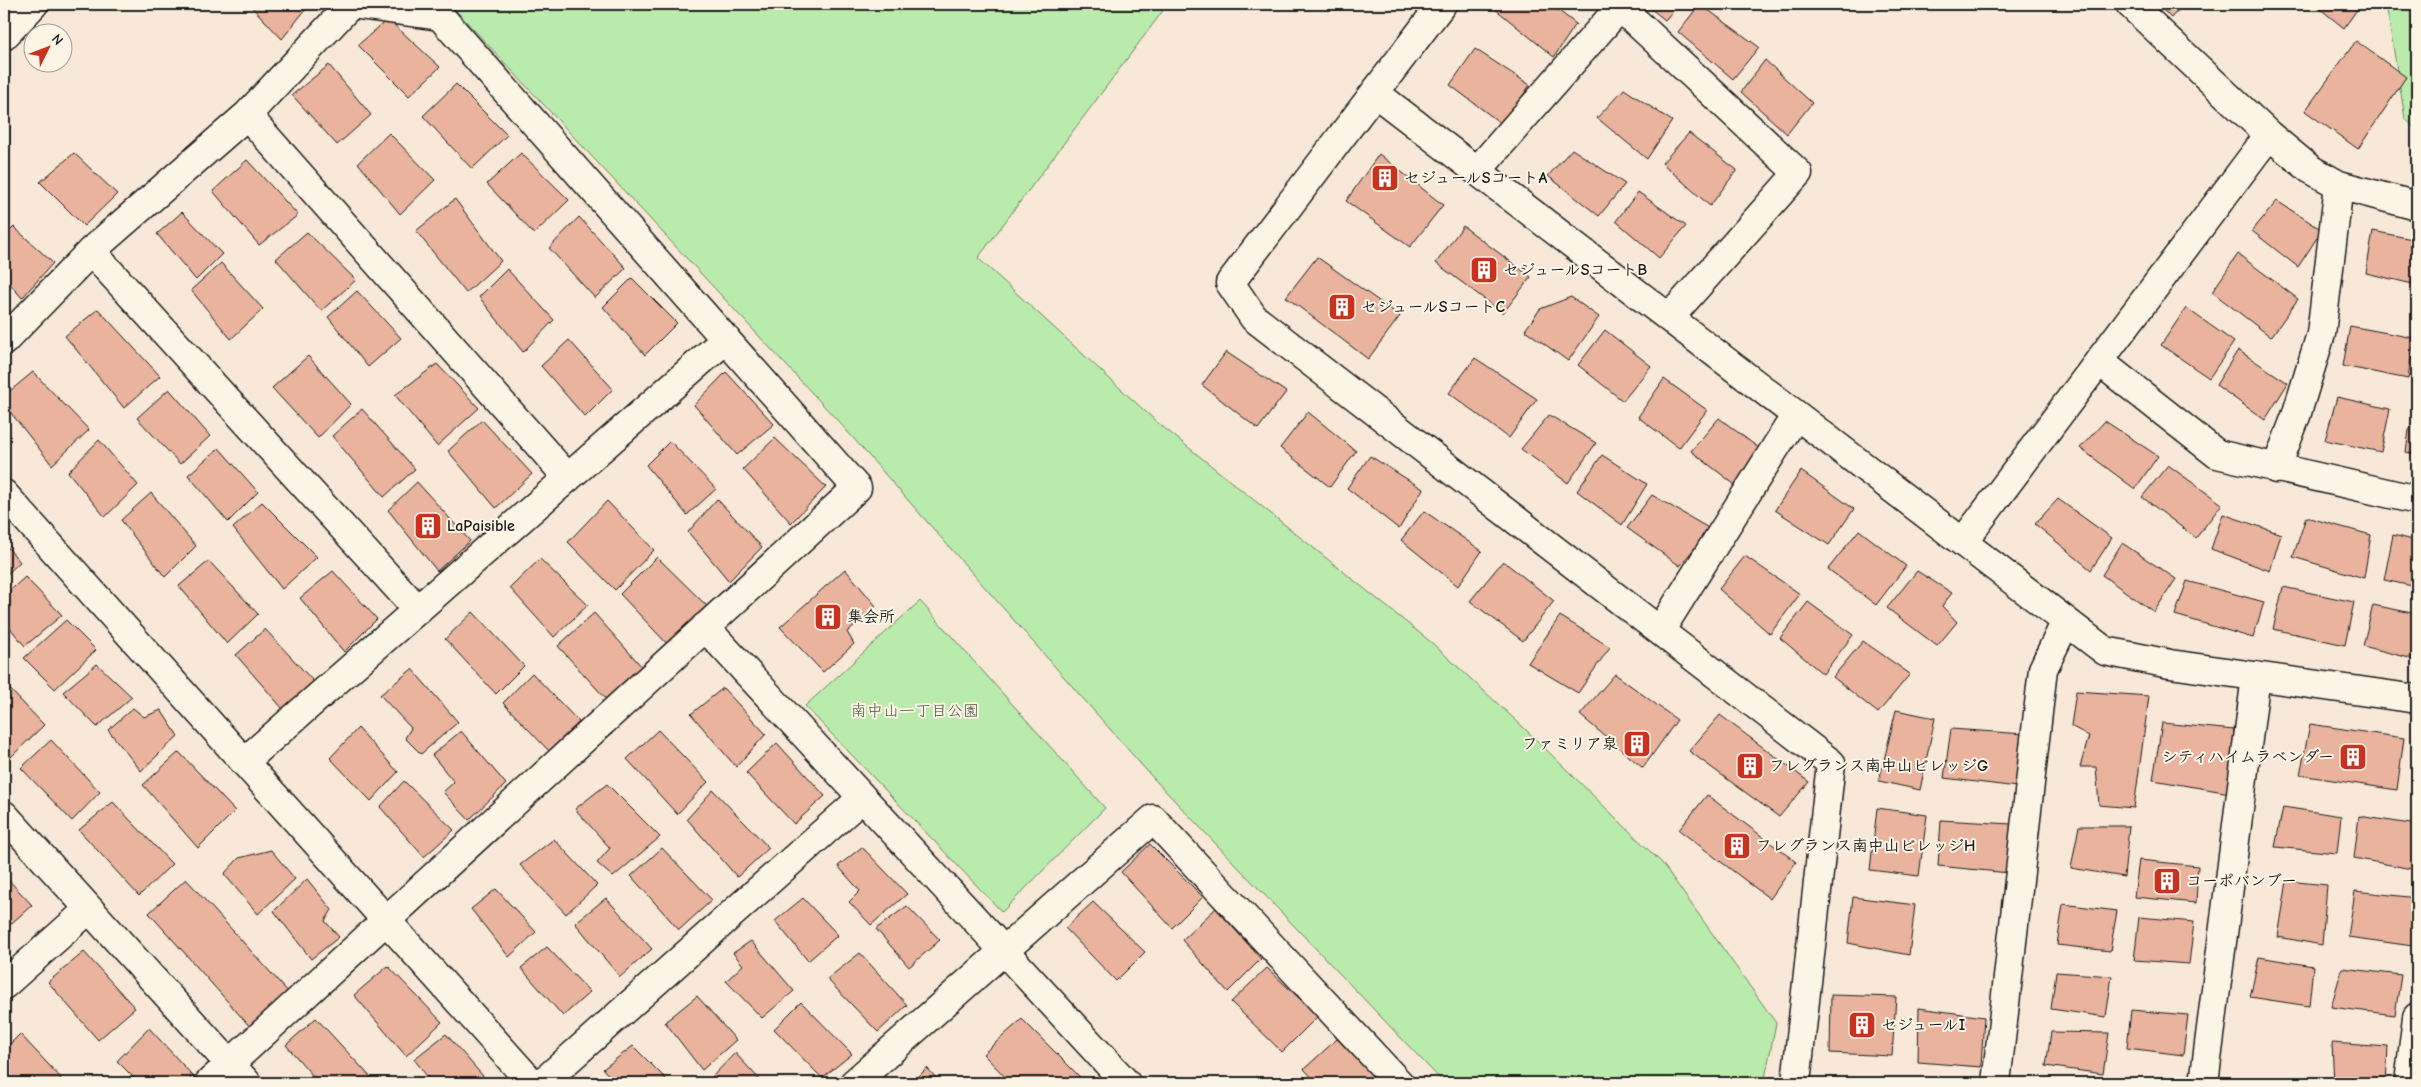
<svg xmlns="http://www.w3.org/2000/svg" width="2421" height="1087" viewBox="0 0 2421 1087" font-family="'Comic Neue','Klee One',sans-serif">
	<rect width="100%" height="100%" fill="#f8e8d7"/>
	<filter id="ink" filterUnits="userSpaceOnUse"><feTurbulence type="fractalNoise" baseFrequency=".02" numOctaves="2"/><feDisplacementMap in="SourceGraphic" scale="10" xChannelSelector="R" yChannelSelector="G"/><feConvolveMatrix kernelMatrix="1 2 1 2 8 2 1 2 1" color-interpolation-filters="sRGB"/></filter>
	<g filter="url(#ink)">
		<path fill="#b9ecac" stroke="#6a8464" d="M 450,4 L 1168,4 L 978,258 L 1158,423 L 1432,643 L 1523,727 L 1662,863 L 1776,1023 L 1764,1083 L 1444,1083 L 1154,779 L 839,422 Z
			M 2386,4 L 2417,4 L 2417,131 L 2405,118 Z
			M 920,601 L 1105,808 L 1002,912 L 805,706 Z"/>
		<path fill="#e9b39e" stroke="#1c1c1c" d="M 249,4 L 310,4 L 282,39 Z
			M 1499,4 L 1550,4 L 1576,24 L 1554,57 L 1494,8 Z
			M 1645,4 L 1679,4 L 1665,20 Z
			M 1700,4 L 1759,47 L 1733,79 L 1678,32 Z
			M 2157,4 L 2184,4 L 2171,18 Z
			M 2314,4 L 2361,4 L 2344,28 Z
			M 388,19 L 440,67 L 409,96 L 358,45 Z
			M 2356,41 L 2406,77 L 2358,149 L 2305,111 Z
			M 1475,49 L 1530,85 L 1503,125 L 1450,85 Z
			M 1765,60 L 1812,103 L 1787,134 L 1741,92 Z
			M 329,65 L 371,115 L 337,145 L 292,95 Z
			M 456,84 L 507,135 L 472,169 L 423,116 Z
			M 1624,89 L 1672,121 L 1647,159 L 1597,118 Z
			M 389,133 L 435,180 L 400,214 L 358,163 Z
			M 1689,133 L 1737,170 L 1710,206 L 1662,163 Z
			M 1572,149 L 1625,184 L 1599,216 L 1548,176 Z
			M 74,153 L 117,194 L 84,226 L 40,182 Z
			M 521,153 L 569,200 L 534,234 L 487,184 Z
			M 1379,154 L 1443,205 L 1410,247 L 1346,201 Z
			M 247,160 L 298,215 L 259,245 L 213,191 Z
			M 1638,192 L 1686,226 L 1659,258 L 1616,221 Z
			M 455,199 L 501,261 L 466,293 L 416,231 Z
			M 2277,201 L 2322,230 L 2298,267 L 2252,231 Z
			M 182,212 L 222,254 L 196,280 L 157,234 Z
			M 579,217 L 626,268 L 595,298 L 549,248 Z
			M 1463,226 L 1531,277 L 1503,313 L 1436,263 Z
			M 14,227 L 53,263 L 22,298 L 4,277 L 4,237 Z
			M 2373,231 L 2417,240 L 2417,285 L 2366,273 Z
			M 307,232 L 356,280 L 321,311 L 276,259 Z
			M 2238,254 L 2298,299 L 2271,337 L 2212,292 Z
			M 1317,257 L 1400,316 L 1368,359 L 1286,297 Z
			M 221,263 L 263,309 L 231,339 L 191,290 Z
			M 507,269 L 554,320 L 523,352 L 479,297 Z
			M 632,278 L 677,323 L 645,355 L 603,307 Z
			M 357,291 L 401,338 L 368,367 L 328,317 Z
			M 1571,297 L 1599,317 L 1568,361 L 1525,330 L 1540,309 Z
			M 2186,308 L 2234,342 L 2209,378 L 2161,345 Z
			M 98,309 L 160,376 L 124,408 L 65,336 Z
			M 2350,326 L 2414,338 L 2408,379 L 2343,366 Z
			M 1605,330 L 1651,366 L 1623,401 L 1578,365 Z
			M 569,340 L 613,389 L 585,417 L 541,366 Z
			M 2238,350 L 2288,383 L 2265,420 L 2216,385 Z
			M 1226,352 L 1286,392 L 1258,429 L 1202,385 Z
			M 308,356 L 351,404 L 318,438 L 272,388 Z
			M 1475,358 L 1537,399 L 1509,438 L 1449,393 Z
			M 437,364 L 479,408 L 437,446 L 395,395 Z
			M 33,372 L 89,430 L 52,465 L 4,404 L 4,396 Z
			M 726,372 L 774,424 L 737,455 L 694,405 Z
			M 1664,379 L 1707,410 L 1679,448 L 1638,417 Z
			M 169,389 L 210,436 L 180,464 L 137,418 Z
			M 2337,397 L 2390,409 L 2381,452 L 2325,440 Z
			M 362,409 L 415,469 L 384,497 L 332,436 Z
			M 1308,412 L 1356,451 L 1330,487 L 1280,448 Z
			M 1549,415 L 1596,443 L 1568,483 L 1521,449 Z
			M 1719,418 L 1764,452 L 1739,488 L 1691,451 Z
			M 482,420 L 532,474 L 496,508 L 448,451 Z
			M 2105,421 L 2158,456 L 2135,489 L 2080,448 Z
			M 2417,422 L 2417,455 L 2406,452 L 2409,430 Z
			M 775,438 L 826,487 L 791,523 L 743,469 Z
			M 99,440 L 138,485 L 105,517 L 68,472 Z
			M 670,441 L 716,489 L 687,515 L 646,465 Z
			M 219,448 L 258,492 L 228,522 L 188,475 Z
			M 1602,455 L 1647,484 L 1622,525 L 1577,491 Z
			M 1370,456 L 1423,489 L 1399,529 L 1347,488 Z
			M 2168,465 L 2222,504 L 2196,538 L 2142,497 Z
			M 1801,471 L 1854,509 L 1829,545 L 1775,510 Z
			M 417,482 L 470,541 L 437,571 L 388,510 Z
			M 151,493 L 196,546 L 165,577 L 121,520 Z
			M 1652,495 L 1710,529 L 1680,566 L 1627,528 Z
			M 717,499 L 762,547 L 729,581 L 688,532 Z
			M 2058,499 L 2112,538 L 2091,570 L 2035,524 Z
			M 607,501 L 654,550 L 615,590 L 568,542 Z
			M 262,502 L 317,557 L 282,589 L 233,528 Z
			M 1424,511 L 1482,551 L 1458,586 L 1401,540 Z
			M 2223,514 L 2281,534 L 2270,571 L 2211,549 Z
			M 2306,517 L 2371,535 L 2364,578 L 2293,557 Z
			M 1859,530 L 1906,566 L 1876,605 L 1828,569 Z
			M 2393,535 L 2417,541 L 2417,587 L 2384,580 Z
			M 4,543 L 20,562 L 4,577 Z
			M 2122,543 L 2176,579 L 2154,612 L 2102,575 Z
			M 1745,556 L 1800,594 L 1770,634 L 1719,589 Z
			M 657,557 L 710,609 L 671,648 L 620,594 Z
			M 540,559 L 588,605 L 554,637 L 510,588 Z
			M 209,561 L 258,614 L 227,644 L 179,586 Z
			M 1503,561 L 1554,601 L 1523,641 L 1470,601 Z
			M 845,569 L 876,606 L 847,632 L 854,644 L 823,672 L 780,627 Z
			M 333,571 L 377,619 L 344,652 L 300,598 Z
			M 1917,571 L 1952,593 L 1942,606 L 1957,622 L 1937,646 L 1887,608 Z
			M 25,577 L 62,615 L 25,646 L 4,621 L 4,596 Z
			M 2187,581 L 2264,602 L 2253,638 L 2175,615 Z
			M 2283,587 L 2354,602 L 2345,645 L 2273,629 Z
			M 1808,602 L 1853,635 L 1823,674 L 1780,638 Z
			M 2373,605 L 2417,614 L 2417,660 L 2363,646 Z
			M 473,612 L 524,666 L 496,694 L 445,639 Z
			M 594,613 L 643,668 L 607,700 L 558,646 Z
			M 1560,616 L 1610,647 L 1578,693 L 1528,663 Z
			M 66,620 L 96,650 L 55,689 L 24,658 Z
			M 265,629 L 314,682 L 283,709 L 236,655 Z
			M 1863,641 L 1910,674 L 1878,713 L 1833,677 Z
			M 97,664 L 132,697 L 97,727 L 63,692 Z
			M 412,669 L 458,722 L 421,754 L 405,738 L 411,728 L 380,695 Z
			M 532,673 L 579,722 L 549,751 L 503,703 Z
			M 1615,674 L 1677,720 L 1643,768 L 1580,715 Z
			M 4,683 L 44,725 L 11,757 L 4,748 Z
			M 723,688 L 766,734 L 736,767 L 691,714 Z
			M 2076,691 L 2149,696 L 2134,808 L 2099,805 L 2096,767 L 2080,767 L 2089,736 L 2071,726 Z
			M 133,708 L 144,717 L 161,710 L 178,736 L 141,771 L 108,730 Z
			M 1896,710 L 1935,718 L 1920,790 L 1879,781 Z
			M 1720,715 L 1809,782 L 1779,817 L 1689,751 Z
			M 2162,723 L 2234,730 L 2230,793 L 2153,780 Z
			M 2310,724 L 2404,738 L 2397,790 L 2300,775 Z
			M 358,728 L 398,772 L 371,801 L 330,758 Z
			M 1951,729 L 2025,734 L 2017,787 L 1944,778 Z
			M 658,730 L 708,782 L 677,814 L 627,759 Z
			M 461,731 L 506,784 L 469,820 L 443,792 L 454,782 L 432,755 Z
			M 51,740 L 100,792 L 72,821 L 21,768 Z
			M 777,743 L 825,796 L 794,824 L 746,773 Z
			M 179,752 L 235,811 L 198,848 L 143,785 Z
			M 404,781 L 454,830 L 424,857 L 380,807 Z
			M 607,784 L 660,837 L 613,877 L 597,863 L 610,848 L 575,809 Z
			M 713,790 L 769,848 L 737,877 L 687,819 Z
			M 1707,795 L 1796,862 L 1770,899 L 1679,830 Z
			M 113,802 L 172,864 L 139,896 L 79,830 Z
			M 2283,807 L 2341,816 L 2337,853 L 2275,847 Z
			M 1877,808 L 1927,815 L 1919,876 L 1870,870 Z
			M 2359,816 L 2417,825 L 2417,870 L 2354,858 Z
			M 1941,820 L 2012,824 L 2009,873 L 1938,866 Z
			M 2079,826 L 2129,826 L 2124,877 L 2071,868 Z
			M 554,839 L 597,885 L 566,914 L 520,865 Z
			M 1150,844 L 1203,897 L 1172,928 L 1121,872 Z
			M 862,847 L 907,894 L 871,925 L 849,902 L 860,891 L 838,866 Z
			M 662,848 L 712,900 L 679,930 L 631,876 Z
			M 271,850 L 295,879 L 258,914 L 224,874 L 239,858 Z
			M 2139,860 L 2198,866 L 2196,903 L 2134,897 Z
			M 4,875 L 32,905 L 4,930 Z
			M 186,879 L 290,994 L 252,1029 L 149,913 Z
			M 307,879 L 332,910 L 325,921 L 339,937 L 311,959 L 274,911 Z
			M 2287,881 L 2327,885 L 2322,945 L 2278,937 Z
			M 496,889 L 536,932 L 509,957 L 471,909 Z
			M 2355,891 L 2417,898 L 2413,946 L 2348,937 Z
			M 1853,897 L 1915,905 L 1909,955 L 1848,943 Z
			M 606,898 L 652,949 L 620,977 L 575,923 Z
			M 803,898 L 838,935 L 808,961 L 775,921 Z
			M 1093,902 L 1145,952 L 1116,981 L 1065,928 Z
			M 2063,904 L 2117,911 L 2110,951 L 2057,945 Z
			M 907,906 L 940,940 L 909,967 L 876,929 Z
			M 1216,908 L 1261,959 L 1228,992 L 1182,940 Z
			M 2139,917 L 2194,922 L 2189,964 L 2134,960 Z
			M 751,941 L 794,991 L 762,1018 L 726,981 L 743,965 L 733,953 Z
			M 547,947 L 590,992 L 563,1016 L 521,968 Z
			M 84,952 L 135,1008 L 98,1040 L 48,982 Z
			M 860,953 L 907,1005 L 878,1032 L 827,979 Z
			M 2259,957 L 2313,966 L 2309,1006 L 2250,997 Z
			M 388,966 L 442,1022 L 406,1056 L 354,995 Z
			M 1267,968 L 1318,1016 L 1282,1052 L 1231,1002 Z
			M 2342,968 L 2401,975 L 2395,1015 L 2331,1007 Z
			M 2056,972 L 2112,976 L 2106,1017 L 2051,1009 Z
			M 1831,995 L 1896,997 L 1892,1056 L 1830,1053 Z
			M 697,996 L 736,1040 L 702,1070 L 665,1022 Z
			M 801,1002 L 852,1054 L 822,1078 L 774,1029 Z
			M 1919,1008 L 1984,1017 L 1981,1067 L 1918,1062 Z
			M 2131,1010 L 2188,1015 L 2183,1055 L 2127,1048 Z
			M 316,1018 L 376,1083 L 319,1083 L 286,1045 Z
			M 1022,1019 L 1080,1077 L 1074,1083 L 1011,1083 L 983,1054 Z
			M 149,1028 L 193,1076 L 186,1083 L 139,1083 L 117,1061 Z
			M 2051,1032 L 2109,1033 L 2103,1074 L 2046,1066 Z
			M 20,1034 L 61,1078 L 56,1083 L 14,1083 L 4,1071 L 4,1050 Z
			M 446,1034 L 489,1083 L 432,1083 L 414,1059 Z
			M 1337,1039 L 1377,1077 L 1371,1083 L 1317,1083 L 1304,1069 Z
			M 2332,1043 L 2388,1047 L 2386,1083 L 2334,1083 Z
			M 633,1046 L 670,1083 L 615,1083 L 603,1069 Z
			M 735,1053 L 763,1083 L 715,1083 L 711,1078 Z
			M 927,1068 L 941,1083 L 912,1083 Z"/>
		<g fill="none" stroke-linecap="round" stroke-linejoin="round">
			<defs>
				<path id="minor" d="M 1442,4 L 1230,283 L 1254,318 L 1831,763 L 1796,1083
					M 2130,4 L 2269,135 L 2310,169 L 2339,185 L 2417,206
					M 1375,93 L 2105,651 L 2170,664 L 2417,699
					M 247,115 L 568,478
					M 1477,171 L 1620,7 L 1798,173 L 1669,318
					M 91,251 L 418,610
					M 4,341 L 91,251 L 247,115 L 351,4 L 440,16 L 857,488 L 209,1083
					M 2099,361 L 2217,454 L 2417,500
					M 2276,469 L 2296,416 L 2321,334 L 2339,185
					M 1963,542 L 2269,135
					M 705,627 L 1126,1083
					M 1660,631 L 1796,415
					M 244,762 L 726,339
					M 4,815 L 247,1083
					M 4,985 L 89,909
					M 542,1083 L 862,798
					M 854,1083 L 1153,819 L 1399,1083
					M 1996,1083 L 2043,669 L 2066,621
					M 2204,1083 L 2256,676
					M 2409,1083 L 2417,1017"/>
				<path id="tertiary" d="M 4,36 L 34,4
					M 4,494 L 532,1083"/>
			</defs>
			<use href="#minor" stroke="#1c1c1c" stroke-width="31"/>
			<use href="#tertiary" stroke="#1c1c1c" stroke-width="31"/>
			<use href="#minor" stroke="#fcf5e5" stroke-width="28"/>
			<use href="#tertiary" stroke="#fcf5e5" stroke-width="28"/>
		</g>
	</g>
	<defs>
		<symbol id="building-square" viewBox="-11 -11 22 22"><rect x="-9" y="-9" width="18" height="18" rx="4" fill="#c8321e" stroke="#fcf5e5"/><path d="M-4-6H4V6H1V3H-1V6H-4ZM-2.5-4.3h1.7v1.8h-1.7ZM.8-4.3h1.7v1.8H.8ZM-2.5-1h1.7V.8h-1.7ZM.8-1h1.7V.8H.8Z" fill="#fff"/></symbol>
	</defs>
	<g fill-rule="evenodd">
		<use href="#building-square" x="1369" y="162" width="32" height="32"/>
		<use href="#building-square" x="1468" y="254" width="32" height="32"/>
		<use href="#building-square" x="1326" y="291" width="32" height="32"/>
		<use href="#building-square" x="412" y="510" width="32" height="32"/>
		<use href="#building-square" x="812" y="601" width="32" height="32"/>
		<use href="#building-square" x="1621" y="728" width="32" height="32"/>
		<use href="#building-square" x="2337" y="741" width="32" height="32"/>
		<use href="#building-square" x="1734" y="750" width="32" height="32"/>
		<use href="#building-square" x="1721" y="830" width="32" height="32"/>
		<use href="#building-square" x="2151" y="865" width="32" height="32"/>
		<use href="#building-square" x="1846" y="1009" width="32" height="32"/>
	</g>
	<g text-anchor="middle" dominant-baseline="central" stroke-width="4" stroke-linejoin="round" paint-order="stroke">
		<g font-size="16" font-weight="bold" fill="#1c1c1c" stroke="#fcf5e5" text-anchor="start">
			<text x="1404" y="178">セジュールSコートA</text>
			<text x="1503" y="270">セジュールSコートB</text>
			<text x="1361" y="307">セジュールSコートC</text>
			<text x="447" y="526">LaPaisible</text>
			<text x="847" y="617">集会所</text>
			<text x="1618" y="744" text-anchor="end">ファミリア泉</text>
			<text x="2334" y="757" text-anchor="end">シティハイムラベンダー</text>
			<text x="1769" y="766">フレグランス南中山ビレッジG</text>
			<text x="1756" y="846">フレグランス南中山ビレッジH</text>
			<text x="2186" y="881">コーポバンブー</text>
			<text x="1881" y="1025">セジュールI</text>
		</g>
		<g font-size="16" fill="#4b5a47" stroke="#fcf5e5">
			<text x="915" y="711">南中山一丁目公園</text>
		</g>
	</g>
	<rect width="2421" height="1087" fill="none" stroke="#fcf5e5" stroke-width="20"/>
	<rect x="10" y="10" width="2401" height="1067" fill="none" stroke="#1c1c1c" stroke-width="2" filter="url(#ink)"/>
	<g transform="translate(48 48) rotate(48)"><circle r="24" fill="#fcf5e5" stroke="#a29e95"/>
	<path d="M0-4L9 19L0 12L-9 19Z" fill="#c8321e"/>
	<text y="-8" font-size="14" font-weight="bold" text-anchor="middle" fill="#1c1c1c">N</text>
	</g>
</svg>
